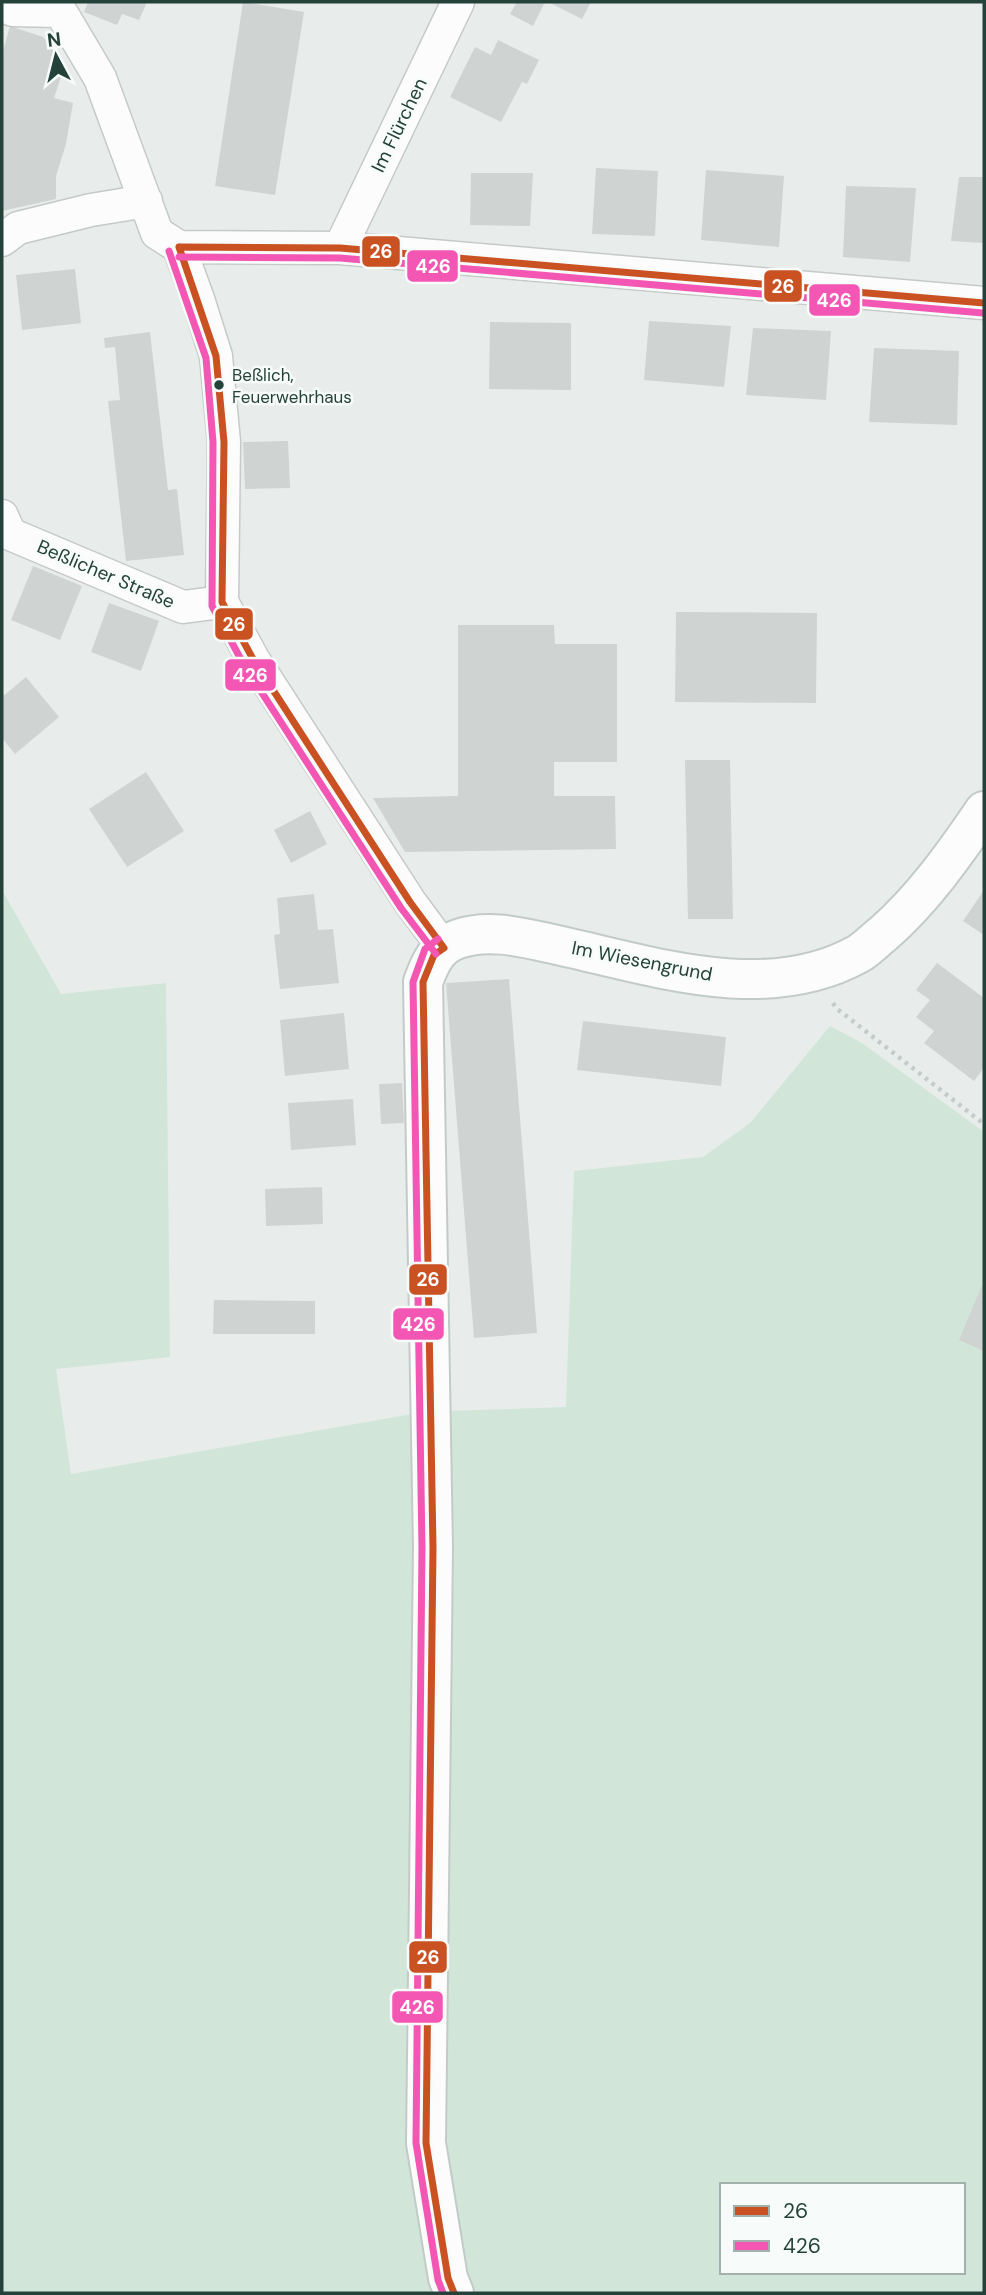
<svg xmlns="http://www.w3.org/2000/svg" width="986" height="2295" viewBox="0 0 986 2295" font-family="'DM Sans',sans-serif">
	<rect width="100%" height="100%" fill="#e8edeb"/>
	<path fill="#d1e6d8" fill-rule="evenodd" d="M 2,890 L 61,994 L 166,983 L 170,1357 L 56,1369 L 71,1474 L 418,1413 L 438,2293 L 2,2293 Z
		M 830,1026 L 862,1043 L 984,1132 L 984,2293 L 473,2293 L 452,2201 L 447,2135 L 447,1411 L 566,1407 L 574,1171 L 703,1157 L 750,1123 ZM 722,2185 L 963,2185 L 963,2272 L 722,2272 Z"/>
	<path fill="#cfd4d2" d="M 88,2 L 147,2 L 139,20 L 122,14 L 117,25 L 84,12 Z
		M 243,2 L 304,12 L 275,195 L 215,186 Z
		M 517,2 L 545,2 L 533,26 L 510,14 Z
		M 548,2 L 591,2 L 582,19 Z
		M 10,26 L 43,37 L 65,65 L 54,98 L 73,103 L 66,144 L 56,176 L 56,199 L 2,211 L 2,54 Z
		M 498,40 L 539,60 L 527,84 L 522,82 L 501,122 L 450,97 L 475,47 L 491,55 Z
		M 596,168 L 658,171 L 655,236 L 592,234 Z
		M 706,170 L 784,176 L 779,247 L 701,240 Z
		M 471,173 L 533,173 L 530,226 L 470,225 Z
		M 959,177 L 984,177 L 984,243 L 951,241 Z
		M 846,186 L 916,188 L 910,262 L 843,257 Z
		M 75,269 L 81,323 L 22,330 L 16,275 Z
		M 649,321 L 731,326 L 724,387 L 644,380 Z
		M 490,322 L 571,323 L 571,390 L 489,389 Z
		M 753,328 L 831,331 L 826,400 L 746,395 Z
		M 150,332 L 168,490 L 177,489 L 184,555 L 126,561 L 108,401 L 120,400 L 115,347 L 105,348 L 104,338 Z
		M 874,348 L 959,351 L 957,425 L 869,422 Z
		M 288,441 L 290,488 L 245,489 L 243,442 Z
		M 33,566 L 82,586 L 60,640 L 11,620 Z
		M 109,603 L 159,621 L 141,671 L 91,652 Z
		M 676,612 L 817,613 L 816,703 L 675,702 Z
		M 458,625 L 554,625 L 555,644 L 617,644 L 617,762 L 554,762 L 554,796 L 615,796 L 616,849 L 405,852 L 373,798 L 458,796 Z
		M 26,677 L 59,717 L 15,754 L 2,738 L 2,697 Z
		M 685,760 L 730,760 L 733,919 L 688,919 Z
		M 146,772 L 184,831 L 127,867 L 89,809 Z
		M 310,811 L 327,844 L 291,863 L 274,830 Z
		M 984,890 L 984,935 L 963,921 Z
		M 314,894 L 318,930 L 333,929 L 339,983 L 280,989 L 274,935 L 280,934 L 277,898 Z
		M 937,963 L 984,998 L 984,1068 L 974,1081 L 924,1043 L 934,1031 L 916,1017 L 930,1000 L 916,990 Z
		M 509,979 L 537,1333 L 474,1338 L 446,983 Z
		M 344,1013 L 349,1069 L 285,1076 L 280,1020 Z
		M 583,1021 L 726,1037 L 721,1086 L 577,1070 Z
		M 402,1083 L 404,1123 L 381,1124 L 379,1084 Z
		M 353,1099 L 356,1145 L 291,1150 L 288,1103 Z
		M 322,1187 L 323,1224 L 266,1226 L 265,1189 Z
		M 982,1285 L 984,1286 L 984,1351 L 959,1340 Z
		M 214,1300 L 315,1301 L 315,1334 L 213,1334 Z"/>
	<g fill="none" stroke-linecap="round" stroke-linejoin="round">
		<defs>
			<path id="minor" d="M 55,2 L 100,78 L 157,233 L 179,247 L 198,299 L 216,356 L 224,442 L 222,602 L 253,659 L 410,902 L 444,948
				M 2,6 L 13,10 L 58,11
				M 2,240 L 18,228 L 91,210 L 146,201
				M 179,247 L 340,248 L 984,303
				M 340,248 L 458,2
				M 2,516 L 10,534 L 183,607 L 222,602"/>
			<path id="secondary" d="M 454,2293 L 448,2278 L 426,2143 L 433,1548 L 423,982 C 430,963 437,946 458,939 C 490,928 525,938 557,945 C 653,966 766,1005 858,954 C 867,949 875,940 883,934 C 923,899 954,855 984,811"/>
		</defs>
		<use href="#minor" stroke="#c5cac8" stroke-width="35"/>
		<use href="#secondary" stroke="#c3cbc8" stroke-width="42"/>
		<path stroke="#c3ccca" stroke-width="4.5" stroke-dasharray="3.5 5" stroke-linecap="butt" d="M 833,1003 L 836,1008 L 984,1124"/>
		<use href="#minor" stroke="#fcfcfc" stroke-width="32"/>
		<use href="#secondary" stroke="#fcfcfc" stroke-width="38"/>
		<defs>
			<path id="bus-1" d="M 179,247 L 340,248 L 984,303
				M 179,247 L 216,356 L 224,442 L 222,602 L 253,659 L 410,902 L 444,948
				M 444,948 L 434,955 L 423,982 L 433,1548 L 426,2143 L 448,2278 L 454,2293"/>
			<path id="bus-2" d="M 169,251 L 206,358 L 213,442 L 212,606 L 244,665 L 401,908 L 436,954
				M 179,257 L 340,258 L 983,313
				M 438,939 L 425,949 L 413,982 L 422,1548 L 416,2143 L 438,2280 L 443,2293"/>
		</defs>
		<use href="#bus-1" stroke="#f7fbf9" stroke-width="12"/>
		<use href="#bus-2" stroke="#f7fbf9" stroke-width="12"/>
		<use href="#bus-1" stroke="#c95122" stroke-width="7"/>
		<use href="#bus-2" stroke="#f357b3" stroke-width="7"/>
	</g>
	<circle fill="#24423a" stroke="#f7fbf9" stroke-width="2.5" cx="219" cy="385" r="6"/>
	<g text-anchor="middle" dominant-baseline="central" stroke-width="5" stroke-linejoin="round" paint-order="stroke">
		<g font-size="17" fill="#24423a" stroke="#f7fbf9" text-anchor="start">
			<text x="232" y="375">Beßlich,<tspan x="232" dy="22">Feuerwehrhaus</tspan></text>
		</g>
		<g font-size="19" fill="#24423a" stroke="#f7fbf9">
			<text transform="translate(399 125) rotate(-64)">Im Flürchen</text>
			<text transform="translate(106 574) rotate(23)">Beßlicher Straße</text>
			<text transform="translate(642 961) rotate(11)">Im Wiesengrund</text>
		</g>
	</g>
	<g stroke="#f7fbf9" stroke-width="2.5">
		<rect x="361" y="235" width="40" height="33" rx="7" fill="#c95122"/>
		<rect x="406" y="249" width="53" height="34" rx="7" fill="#f357b3"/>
		<rect x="763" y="269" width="40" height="34" rx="7" fill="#c95122"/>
		<rect x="808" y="283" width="53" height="34" rx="7" fill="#f357b3"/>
		<rect x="214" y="607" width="40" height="34" rx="7" fill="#c95122"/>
		<rect x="224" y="658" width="53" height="34" rx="7" fill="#f357b3"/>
		<rect x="408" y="1263" width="40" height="33" rx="7" fill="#c95122"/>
		<rect x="392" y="1307" width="53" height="34" rx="7" fill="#f357b3"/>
		<rect x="408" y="1940" width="40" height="34" rx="7" fill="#c95122"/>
		<rect x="391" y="1990" width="53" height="34" rx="7" fill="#f357b3"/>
	</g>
	<g font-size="19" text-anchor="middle" font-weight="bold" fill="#fff">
		<text x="381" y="258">26</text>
		<text x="433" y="273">426</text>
		<text x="783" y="293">26</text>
		<text x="834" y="307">426</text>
		<text x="234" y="631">26</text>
		<text x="250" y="682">426</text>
		<text x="428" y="1286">26</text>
		<text x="418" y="1331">426</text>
		<text x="428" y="1964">26</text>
		<text x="417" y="2014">426</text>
	</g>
	<rect width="986" height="2295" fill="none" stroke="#24423a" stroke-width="7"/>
	<rect x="720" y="2183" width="245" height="91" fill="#f7fbf9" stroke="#a3b1ad" stroke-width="2"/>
	<rect x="734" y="2206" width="35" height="10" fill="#c95122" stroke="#a3b1ad" stroke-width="2"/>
	<text x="783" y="2218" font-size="21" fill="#24423a">26</text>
	<rect x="734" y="2241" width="35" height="10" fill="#f357b3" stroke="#a3b1ad" stroke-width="2"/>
	<text x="783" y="2253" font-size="21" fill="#24423a">426</text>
	<g transform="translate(56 56) rotate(353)" stroke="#f7fbf9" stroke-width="5" paint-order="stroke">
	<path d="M0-5L12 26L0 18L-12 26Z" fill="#24423a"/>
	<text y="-10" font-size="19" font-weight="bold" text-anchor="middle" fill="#24423a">N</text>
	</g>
</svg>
